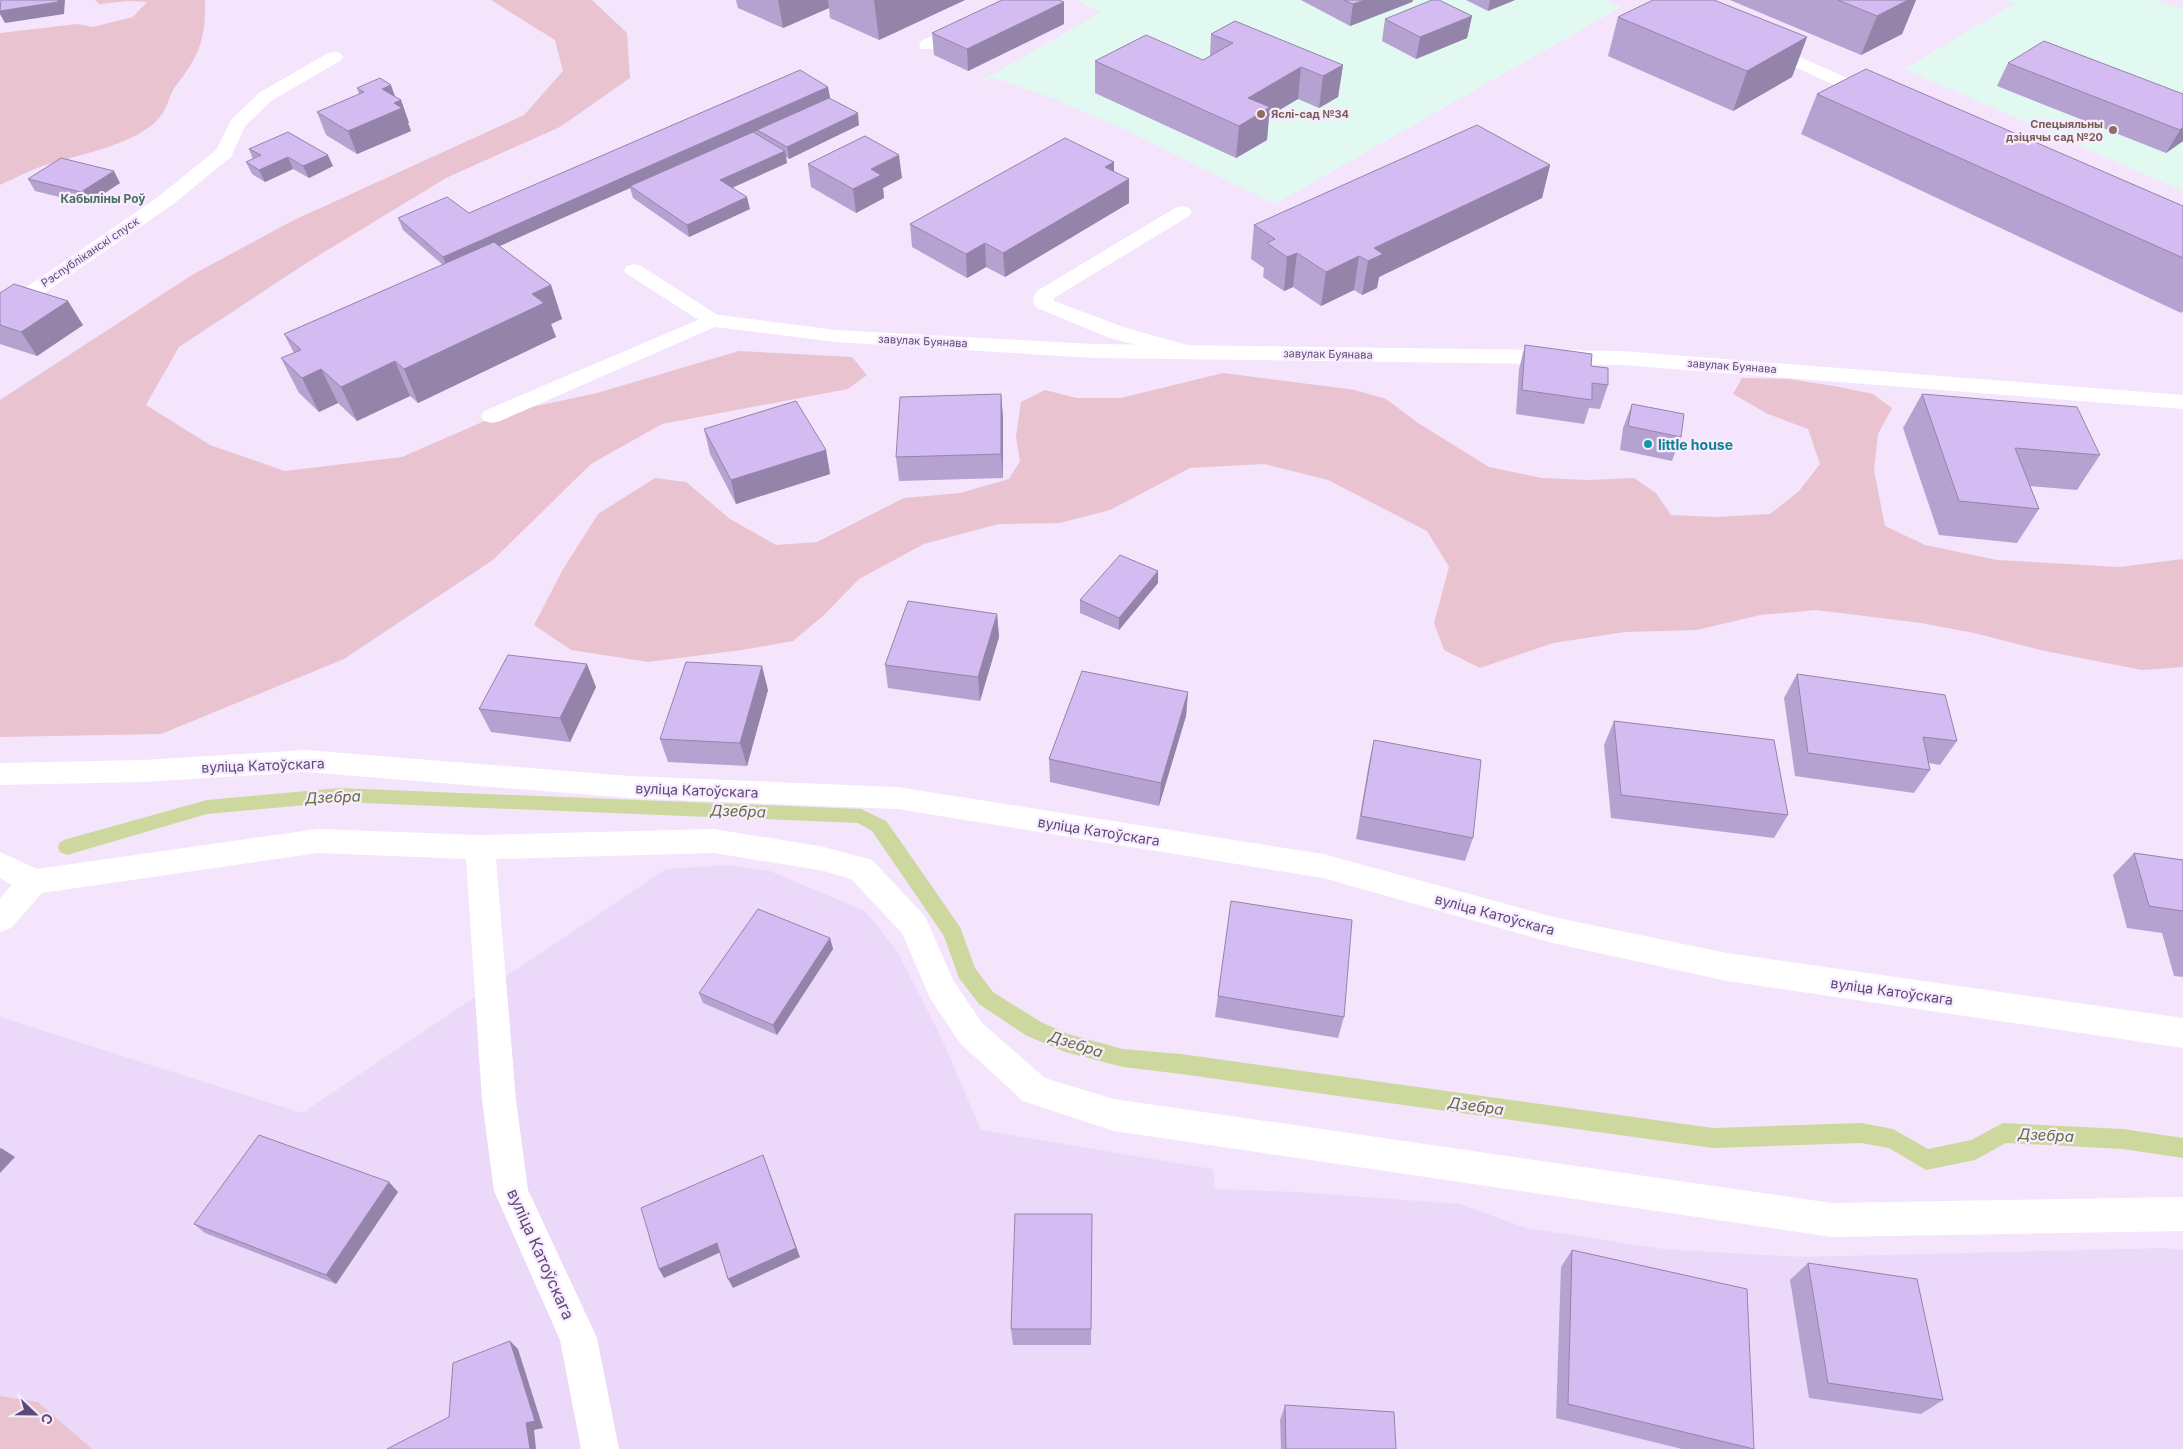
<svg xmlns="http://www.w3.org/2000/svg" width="2183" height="1449" viewBox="0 0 2183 1449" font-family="Inter,sans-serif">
	<rect width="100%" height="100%" fill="#f4e5fc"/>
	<path fill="#ecd9f9" d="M 728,865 L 770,871 L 865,911 L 897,951 L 942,1039 L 981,1130 L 1213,1169 L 1215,1189 L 1297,1192 L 1460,1204 L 1526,1228 L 1663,1249 L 1804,1257 L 2166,1248 L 2183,1250 L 2183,1449 L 0,1449 L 0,1017 L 302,1113 L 666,869 Z"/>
	<path fill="#e2f9f1" d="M 1076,0 L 1607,0 L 1621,7 L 1275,204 L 1126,130 L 1052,98 L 995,78 L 978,83 L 1101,12 Z
		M 2006,0 L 2156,0 L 2183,9 L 2183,191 L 1904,69 L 2015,3 Z"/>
	<path fill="#eac3d1" d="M 95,0 L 205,0 C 206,40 199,56 175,87 C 169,96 167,109 160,117 C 138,144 78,155 46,165 C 30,170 15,178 0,185 L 0,33 L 77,24 L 93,27 L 133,17 L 147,2 L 128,1 L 99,4 Z
		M 491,0 L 592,0 L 627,33 L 630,78 L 560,127 L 446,178 L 308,262 L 179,347 L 146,405 L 210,445 L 285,471 L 402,457 L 503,413 L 597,393 L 739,351 L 852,357 L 867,375 L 848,389 L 662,424 L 591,464 L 493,560 L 344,659 L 161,734 L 0,737 L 0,400 L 192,275 L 292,221 L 524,115 L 563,71 L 555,40 Z
		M 1223,373 L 1355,390 L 1386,399 L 1418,423 L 1489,467 L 1542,478 L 1588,480 L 1634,478 L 1656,493 L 1671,515 L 1717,517 L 1770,514 L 1799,491 L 1820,464 L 1808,429 L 1768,414 L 1733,394 L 1742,378 L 1789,379 L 1834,386 L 1873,394 L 1892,408 L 1878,434 L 1874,470 L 1885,526 L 1925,545 L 1997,560 L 2119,567 L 2183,559 L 2183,667 L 2142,670 L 2045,651 L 1974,633 L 1921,623 L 1816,610 L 1760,615 L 1697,630 L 1625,632 L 1553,643 L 1480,668 L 1444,650 L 1434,623 L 1449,567 L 1427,531 L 1328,480 L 1264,464 L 1190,468 L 1110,510 L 1060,523 L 999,524 L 924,544 L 859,579 L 824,615 L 793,641 L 742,650 L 648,662 L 571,650 L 534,625 L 562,571 L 598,514 L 655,478 L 686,482 L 730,519 L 776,545 L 817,542 L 904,498 L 960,493 L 1009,479 L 1020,461 L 1016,437 L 1021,402 L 1045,390 L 1077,398 L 1121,398 Z
		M 0,1396 L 38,1402 L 92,1449 L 0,1449 Z"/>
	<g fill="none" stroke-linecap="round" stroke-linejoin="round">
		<path fill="#cdd89f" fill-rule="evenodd" d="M 339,788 L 861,809 L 886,821 L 899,839 L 960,927 L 975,968 L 993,992 L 1041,1022 L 1068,1034 L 1123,1049 L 1181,1054 L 1713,1128 L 1861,1123 L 1893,1129 L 1928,1149 L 1971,1140 L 2003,1123 L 2123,1129 L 2183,1138 L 2183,1158 L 2123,1149 L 2006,1143 L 1975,1160 L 1926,1170 L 1889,1148 L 1861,1143 L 1713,1148 L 1181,1074 L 1123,1067 L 1065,1052 L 1027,1036 L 979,1004 L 959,978 L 944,936 L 872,831 L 858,823 L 339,802 L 207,814 L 67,855 L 60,852 L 58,847 L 60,842 L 67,839 L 207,800 Z"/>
		<path fill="#fff" fill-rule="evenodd" d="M 1009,0 L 1030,0 L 1028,3 L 933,49 L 921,49 L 919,45 L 921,41 Z
			M 1182,206 L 1189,208 L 1192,212 L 1189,216 L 1054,298 L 1054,301 L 1123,327 L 1194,347 L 1197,352 L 1194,357 L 1186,359 L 1107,337 L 1037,308 C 1032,302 1032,297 1037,291 L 1175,208 Z
			M 634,264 L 641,266 L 719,316 L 723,320 L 719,324 L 712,326 L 705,324 L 627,274 L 624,270 L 627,266 Z"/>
		<path fill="#fff" fill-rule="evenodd" d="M 334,52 L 340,53 L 343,57 L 340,61 L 271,101 L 245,126 L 231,157 L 172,205 L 38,297 L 7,315 L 0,317 L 0,302 L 24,289 L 158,197 L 216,150 L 231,120 L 259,93 L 328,53 Z
			M 712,314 L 836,330 L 1094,344 L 1622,351 L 2183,395 L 2183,409 L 1622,365 L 1094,358 L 836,342 L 715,327 L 500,421 L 492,423 L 484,421 L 481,416 L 484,411 Z
			M 305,750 L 630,776 L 897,787 L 1323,854 L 1553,917 L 1727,953 L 2183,1018 L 2183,1048 L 1727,981 L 1553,943 L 1323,878 L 897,809 L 630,798 L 305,772 L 144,782 L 0,785 L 0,763 L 144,760 Z
			M 318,829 L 480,835 L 714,829 L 824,847 L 872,860 L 925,916 L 953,980 L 982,1023 L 1045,1078 L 1114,1099 L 1832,1203 L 2183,1197 L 2183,1231 L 1832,1237 L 1114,1131 L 1023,1101 L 960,1043 L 930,998 L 902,933 L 851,879 L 824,871 L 714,853 L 496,859 L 516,1100 L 528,1190 L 597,1338 L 619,1449 L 581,1449 L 560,1340 L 494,1191 L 482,1100 L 466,859 L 318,853 L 42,893 L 11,928 L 0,932 L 0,898 L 12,885 L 0,878 L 0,852 L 37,869 Z"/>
		<path fill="#fff" fill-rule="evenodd" d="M 1764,41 L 1881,93 L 1884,97 L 1881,101 L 1875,102 L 1869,101 L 1758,50 L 1756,46 L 1758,42 Z"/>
	</g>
	<path fill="#b6a2d0" d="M 736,0 L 965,0 L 879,40 L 830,18 L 829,8 L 783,28 L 738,8 Z
		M 1301,0 L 1413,0 L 1412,2 L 1350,26 Z
		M 1466,0 L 1515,0 L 1488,11 Z
		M 1730,0 L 1916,0 L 1902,34 L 1861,55 Z
		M 1472,16 L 1467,38 L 1416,59 L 1382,41 L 1385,19 Z
		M 1618,17 L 1807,37 L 1792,77 L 1733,111 L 1608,56 Z
		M 1064,24 L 968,71 L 934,55 L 932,33 Z
		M 1211,34 L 1343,65 L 1338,97 L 1319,108 L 1298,99 L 1269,116 L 1267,140 L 1236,158 L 1095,93 L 1095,61 L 1203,60 L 1210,56 Z
		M 2008,63 L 2183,94 L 2183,141 L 2166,153 L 1997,86 Z
		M 828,87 L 830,98 L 859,125 L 789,159 L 786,157 L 787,163 L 733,187 L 750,209 L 689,237 L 633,198 L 630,188 L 499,246 L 551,285 L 562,319 L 551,324 L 556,337 L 418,403 L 410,396 L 357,421 L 338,403 L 319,412 L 299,393 L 281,358 L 294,353 L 284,334 L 443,265 L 403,230 L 398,218 L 469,213 Z
		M 357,88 L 395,97 L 401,100 L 409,123 L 408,123 L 411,131 L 357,154 L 326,135 L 317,112 L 359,94 Z
		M 1817,94 L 2183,206 L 2183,311 L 2181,313 L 1801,134 Z
		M 249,149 L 333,166 L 309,178 L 293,169 L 265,182 L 252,174 L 246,162 L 253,159 Z
		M 1114,162 L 1114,172 L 1129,179 L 1129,203 L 1005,277 L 986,267 L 967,278 L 912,247 L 910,224 Z
		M 808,164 L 902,178 L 883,188 L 884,198 L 856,213 L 811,187 Z
		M 1550,165 L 1542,198 L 1379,277 L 1377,288 L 1362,295 L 1354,290 L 1321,306 L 1293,287 L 1284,291 L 1263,277 L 1264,268 L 1251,259 L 1254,225 Z
		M 28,179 L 120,183 L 88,204 L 35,191 Z
		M 0,293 L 83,325 L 37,356 L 0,344 Z
		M 1525,345 L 1591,366 L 1608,385 L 1600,409 L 1589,408 L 1584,424 L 1516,414 L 1519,369 Z
		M 1001,394 L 1003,418 L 1003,478 L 899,481 L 896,457 Z
		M 1922,394 L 2100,455 L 2077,490 L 2030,486 L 2039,509 L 2017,543 L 1939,535 L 1903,428 Z
		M 1632,404 L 1681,437 L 1672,461 L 1620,450 L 1623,428 Z
		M 704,429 L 826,450 L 830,474 L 736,504 L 710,454 Z
		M 1158,583 L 1119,630 L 1080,613 L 1080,600 Z
		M 997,614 L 999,637 L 980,701 L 888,688 L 885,665 Z
		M 1797,674 L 1957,741 L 1940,765 L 1929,763 L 1930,770 L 1914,793 L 1795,776 L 1784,698 Z
		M 596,687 L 570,742 L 491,732 L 479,709 Z
		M 768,690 L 747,766 L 668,762 L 660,739 Z
		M 1188,692 L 1186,716 L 1159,806 L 1050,782 L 1049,759 Z
		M 1614,721 L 1788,815 L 1774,838 L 1611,818 L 1604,745 Z
		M 1374,740 L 1473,838 L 1465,861 L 1356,839 L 1369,763 Z
		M 2134,853 L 2183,860 L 2183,977 L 2174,976 L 2162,933 L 2127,928 L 2113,875 Z
		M 1231,901 L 1344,1017 L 1338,1038 L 1215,1017 Z
		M 830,938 L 833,949 L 777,1035 L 703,1003 L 699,993 Z
		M 398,1192 L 336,1284 L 205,1233 L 194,1224 Z
		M 1092,1214 L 1091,1345 L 1013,1345 L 1011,1329 Z
		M 1572,1250 L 1754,1449 L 1682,1449 L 1556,1418 L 1561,1267 Z
		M 1808,1263 L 1943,1400 L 1921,1414 L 1809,1398 L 1790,1280 Z
		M 1285,1405 L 1396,1449 L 1281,1449 L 1280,1420 Z"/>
	<path fill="#9484a9" d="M 58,0 L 65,0 L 64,14 L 5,23 L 0,14 L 0,11 Z
		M 778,0 L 828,0 L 829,8 L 783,28 Z
		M 874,0 L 965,0 L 879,40 Z
		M 1365,0 L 1413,0 L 1412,2 L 1350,26 L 1353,4 Z
		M 1490,0 L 1515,0 L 1488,11 Z
		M 1908,0 L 1916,0 L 1902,34 L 1861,55 L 1877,16 Z
		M 1064,2 L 1064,24 L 968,71 L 967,49 Z
		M 1472,16 L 1467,38 L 1416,59 L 1420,37 Z
		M 1807,37 L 1792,77 L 1733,111 L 1747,71 Z
		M 1343,65 L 1338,97 L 1319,108 L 1323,76 Z
		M 1301,67 L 1298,99 L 1269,116 L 1267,140 L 1236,158 L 1239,126 L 1248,98 Z
		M 391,85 L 397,102 L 401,100 L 409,123 L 408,123 L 411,131 L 357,154 L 348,131 L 382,89 Z
		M 828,87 L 830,98 L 631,187 L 630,186 L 630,188 L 448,269 L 443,257 Z
		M 858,113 L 859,125 L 789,159 L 787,147 Z
		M 2183,127 L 2183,141 L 2166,153 L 2180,130 Z
		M 785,151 L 787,163 L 723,192 L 720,180 Z
		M 328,155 L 333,166 L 309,178 L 303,166 Z
		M 899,155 L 902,178 L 883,188 L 884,198 L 856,213 L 853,189 L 871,169 Z
		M 288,157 L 293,169 L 265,182 L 259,170 Z
		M 1114,162 L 1114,185 L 1105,167 Z
		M 1550,165 L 1542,198 L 1379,277 L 1377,288 L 1362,295 L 1368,261 L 1374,248 Z
		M 114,171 L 120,183 L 88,204 L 81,192 Z
		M 1129,179 L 1129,203 L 1005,277 L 1003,253 Z
		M 747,197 L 750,209 L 689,237 L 687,225 Z
		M 985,243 L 986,267 L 967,278 L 966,254 Z
		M 1297,253 L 1293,287 L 1284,291 L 1287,257 Z
		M 1359,256 L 1354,290 L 1321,306 L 1326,272 Z
		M 551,285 L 562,319 L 551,324 L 556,337 L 418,403 L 404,369 L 532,294 Z
		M 68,301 L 83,325 L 37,356 L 21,332 Z
		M 395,361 L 410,396 L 357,421 L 341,387 Z
		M 321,369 L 338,403 L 319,412 L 302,378 Z
		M 1001,394 L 1003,418 L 1003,478 L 1001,454 Z
		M 826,450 L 830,474 L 736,504 L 731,480 Z
		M 1158,571 L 1158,583 L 1119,630 L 1119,618 Z
		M 997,614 L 999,637 L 980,701 L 978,677 Z
		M 587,664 L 596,687 L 570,742 L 560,718 Z
		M 762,666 L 768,690 L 747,766 L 740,743 Z
		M 1188,692 L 1186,716 L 1159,806 L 1161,783 Z
		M 830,938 L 833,949 L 777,1035 L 773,1025 Z
		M 1,1148 L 15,1157 L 0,1173 L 0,1149 Z
		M 763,1155 L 800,1257 L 733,1288 L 728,1279 Z
		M 389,1182 L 398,1192 L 336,1284 L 326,1275 Z
		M 717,1243 L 721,1252 L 664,1278 L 659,1269 Z
		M 510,1341 L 518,1349 L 543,1428 L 534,1430 L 536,1449 L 530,1449 Z"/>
	<path fill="#d4bcf2" stroke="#9484a9" d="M 1,0 L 58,0 L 58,2 L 0,11 Z
		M 1002,0 L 1059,0 L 1064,2 L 967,49 L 932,33 Z
		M 1344,0 L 1365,0 L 1353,4 Z
		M 1432,0 L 1439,0 L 1472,16 L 1420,37 L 1385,19 Z
		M 1653,0 L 1714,0 L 1807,37 L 1747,71 L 1618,17 Z
		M 1838,0 L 1908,0 L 1877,16 Z
		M 1235,21 L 1343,65 L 1323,76 L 1301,67 L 1248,98 L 1270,107 L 1239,126 L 1095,61 L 1146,35 L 1203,60 L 1233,43 L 1211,34 Z
		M 2044,41 L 2183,94 L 2183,127 L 2180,130 L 2008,63 Z
		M 1866,69 L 2183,206 L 2183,258 L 1817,94 Z
		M 800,70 L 828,87 L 443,257 L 398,218 L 447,197 L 469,213 Z
		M 380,78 L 391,85 L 382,89 L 401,100 L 394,103 L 402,108 L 348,131 L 317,112 L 364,92 L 357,88 Z
		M 829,98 L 858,113 L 787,147 L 757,130 Z
		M 1477,125 L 1550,165 L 1374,248 L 1383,254 L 1368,261 L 1359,256 L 1326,272 L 1297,253 L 1287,257 L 1267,243 L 1275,239 L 1254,225 Z
		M 288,132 L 328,155 L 303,166 L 288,157 L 259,170 L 246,162 L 261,155 L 249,149 Z
		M 753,132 L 785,151 L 720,180 L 747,197 L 687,225 L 630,186 Z
		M 865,136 L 899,155 L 871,169 L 881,175 L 853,189 L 808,164 Z
		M 1065,138 L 1114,162 L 1105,167 L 1129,179 L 1003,253 L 985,243 L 966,254 L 910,224 Z
		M 61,158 L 114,171 L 81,192 L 28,179 Z
		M 494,242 L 551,285 L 532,294 L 544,303 L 404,369 L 395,361 L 341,387 L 321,369 L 302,378 L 281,358 L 301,350 L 284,334 Z
		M 14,284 L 68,301 L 21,332 L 0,325 L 0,293 Z
		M 1525,345 L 1592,354 L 1591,366 L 1608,368 L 1608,385 L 1592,383 L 1592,400 L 1522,390 Z
		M 1001,394 L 1001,454 L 896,457 L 900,397 Z
		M 1922,394 L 2077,407 L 2100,455 L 2015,448 L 2039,509 L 1959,501 Z
		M 796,401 L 826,450 L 731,480 L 704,429 Z
		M 1632,404 L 1684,414 L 1681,437 L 1628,426 Z
		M 1120,555 L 1158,571 L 1119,618 L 1080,600 Z
		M 908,601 L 997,614 L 978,677 L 885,665 Z
		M 508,655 L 587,664 L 560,718 L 479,709 Z
		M 686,662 L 762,666 L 740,743 L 660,739 Z
		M 1082,671 L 1188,692 L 1161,783 L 1049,759 Z
		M 1797,674 L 1945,695 L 1957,741 L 1923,737 L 1930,770 L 1808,753 Z
		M 1614,721 L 1774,740 L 1788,815 L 1621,795 Z
		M 1374,740 L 1481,760 L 1473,838 L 1361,816 Z
		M 2134,853 L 2183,860 L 2183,911 L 2149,906 Z
		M 1231,901 L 1352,920 L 1344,1017 L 1218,996 Z
		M 758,909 L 830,938 L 773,1025 L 699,993 Z
		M 259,1135 L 389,1182 L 326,1275 L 194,1224 Z
		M 763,1155 L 796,1248 L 728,1279 L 717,1243 L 659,1269 L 641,1208 Z
		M 1015,1214 L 1092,1214 L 1091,1329 L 1011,1329 Z
		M 1572,1250 L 1747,1289 L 1754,1449 L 1568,1404 Z
		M 1808,1263 L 1917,1279 L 1943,1400 L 1828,1383 Z
		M 510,1341 L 535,1421 L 526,1423 L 530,1449 L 387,1449 L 449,1417 L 453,1363 Z
		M 1285,1405 L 1394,1412 L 1396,1449 L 1286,1449 Z"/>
	<g fill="#8d6e63" stroke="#f8ebff" stroke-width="2">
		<circle cx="1261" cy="114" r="5"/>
		<circle cx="2113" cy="130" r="5"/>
	</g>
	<circle fill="#0f9aa8" stroke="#f8ebff" stroke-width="2" cx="1648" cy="444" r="5"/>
	<g text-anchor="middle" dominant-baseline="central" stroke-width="4.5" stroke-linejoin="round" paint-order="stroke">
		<g font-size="11" font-weight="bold" fill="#785e54" stroke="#f8ebff" text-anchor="start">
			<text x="1271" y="114">Яслі-сад №34</text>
			<text x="2103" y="124" text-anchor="end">Спецыяльны<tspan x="2103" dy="13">дзіцячы сад №20</tspan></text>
		</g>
		<g font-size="11" fill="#5b4a76" stroke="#f8ebff">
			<text transform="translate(90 252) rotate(-34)">Рэспубліканскі спуск</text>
			<text transform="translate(923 341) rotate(3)">завулак Буянава</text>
			<text transform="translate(1328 354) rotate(1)">завулак Буянава</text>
			<text transform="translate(1732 366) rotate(4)">завулак Буянава</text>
		</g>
		<g font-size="12" font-weight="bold" fill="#4c7066" stroke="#f8ebff">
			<text x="103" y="198">Кабыліны Роў</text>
		</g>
		<g font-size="14" font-weight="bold" fill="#0d838f" stroke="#f8ebff" text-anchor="start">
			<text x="1658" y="444">little house</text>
		</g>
		<g font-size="14" fill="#5b4a76" stroke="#f8ebff">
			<text transform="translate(263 765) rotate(-2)">вуліца Катоўскага</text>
			<text transform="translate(697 790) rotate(2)">вуліца Катоўскага</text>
			<text transform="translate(1099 831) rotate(9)">вуліца Катоўскага</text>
			<text transform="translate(1495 914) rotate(15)">вуліца Катоўскага</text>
			<text transform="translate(1892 991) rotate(8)">вуліца Катоўскага</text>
		</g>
		<g font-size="15" font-style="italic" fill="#626d37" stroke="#f8ebff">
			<text transform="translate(333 797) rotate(-2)">Дзебра</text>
			<text transform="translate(738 811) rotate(2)">Дзебра</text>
			<text transform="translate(1076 1044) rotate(18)">Дзебра</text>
			<text transform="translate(1476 1106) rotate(8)">Дзебра</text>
			<text transform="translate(2046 1135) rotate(3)">Дзебра</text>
		</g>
		<g font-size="16" fill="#5b4a76" stroke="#f8ebff">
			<text transform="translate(541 1254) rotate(66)">вуліца Катоўскага</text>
		</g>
	</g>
	<g transform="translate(35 1414) rotate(112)" stroke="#f8ebff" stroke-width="4" paint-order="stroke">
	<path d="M0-4L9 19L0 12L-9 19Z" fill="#5b4a76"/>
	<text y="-8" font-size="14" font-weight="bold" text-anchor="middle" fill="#5b4a76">С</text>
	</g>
</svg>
